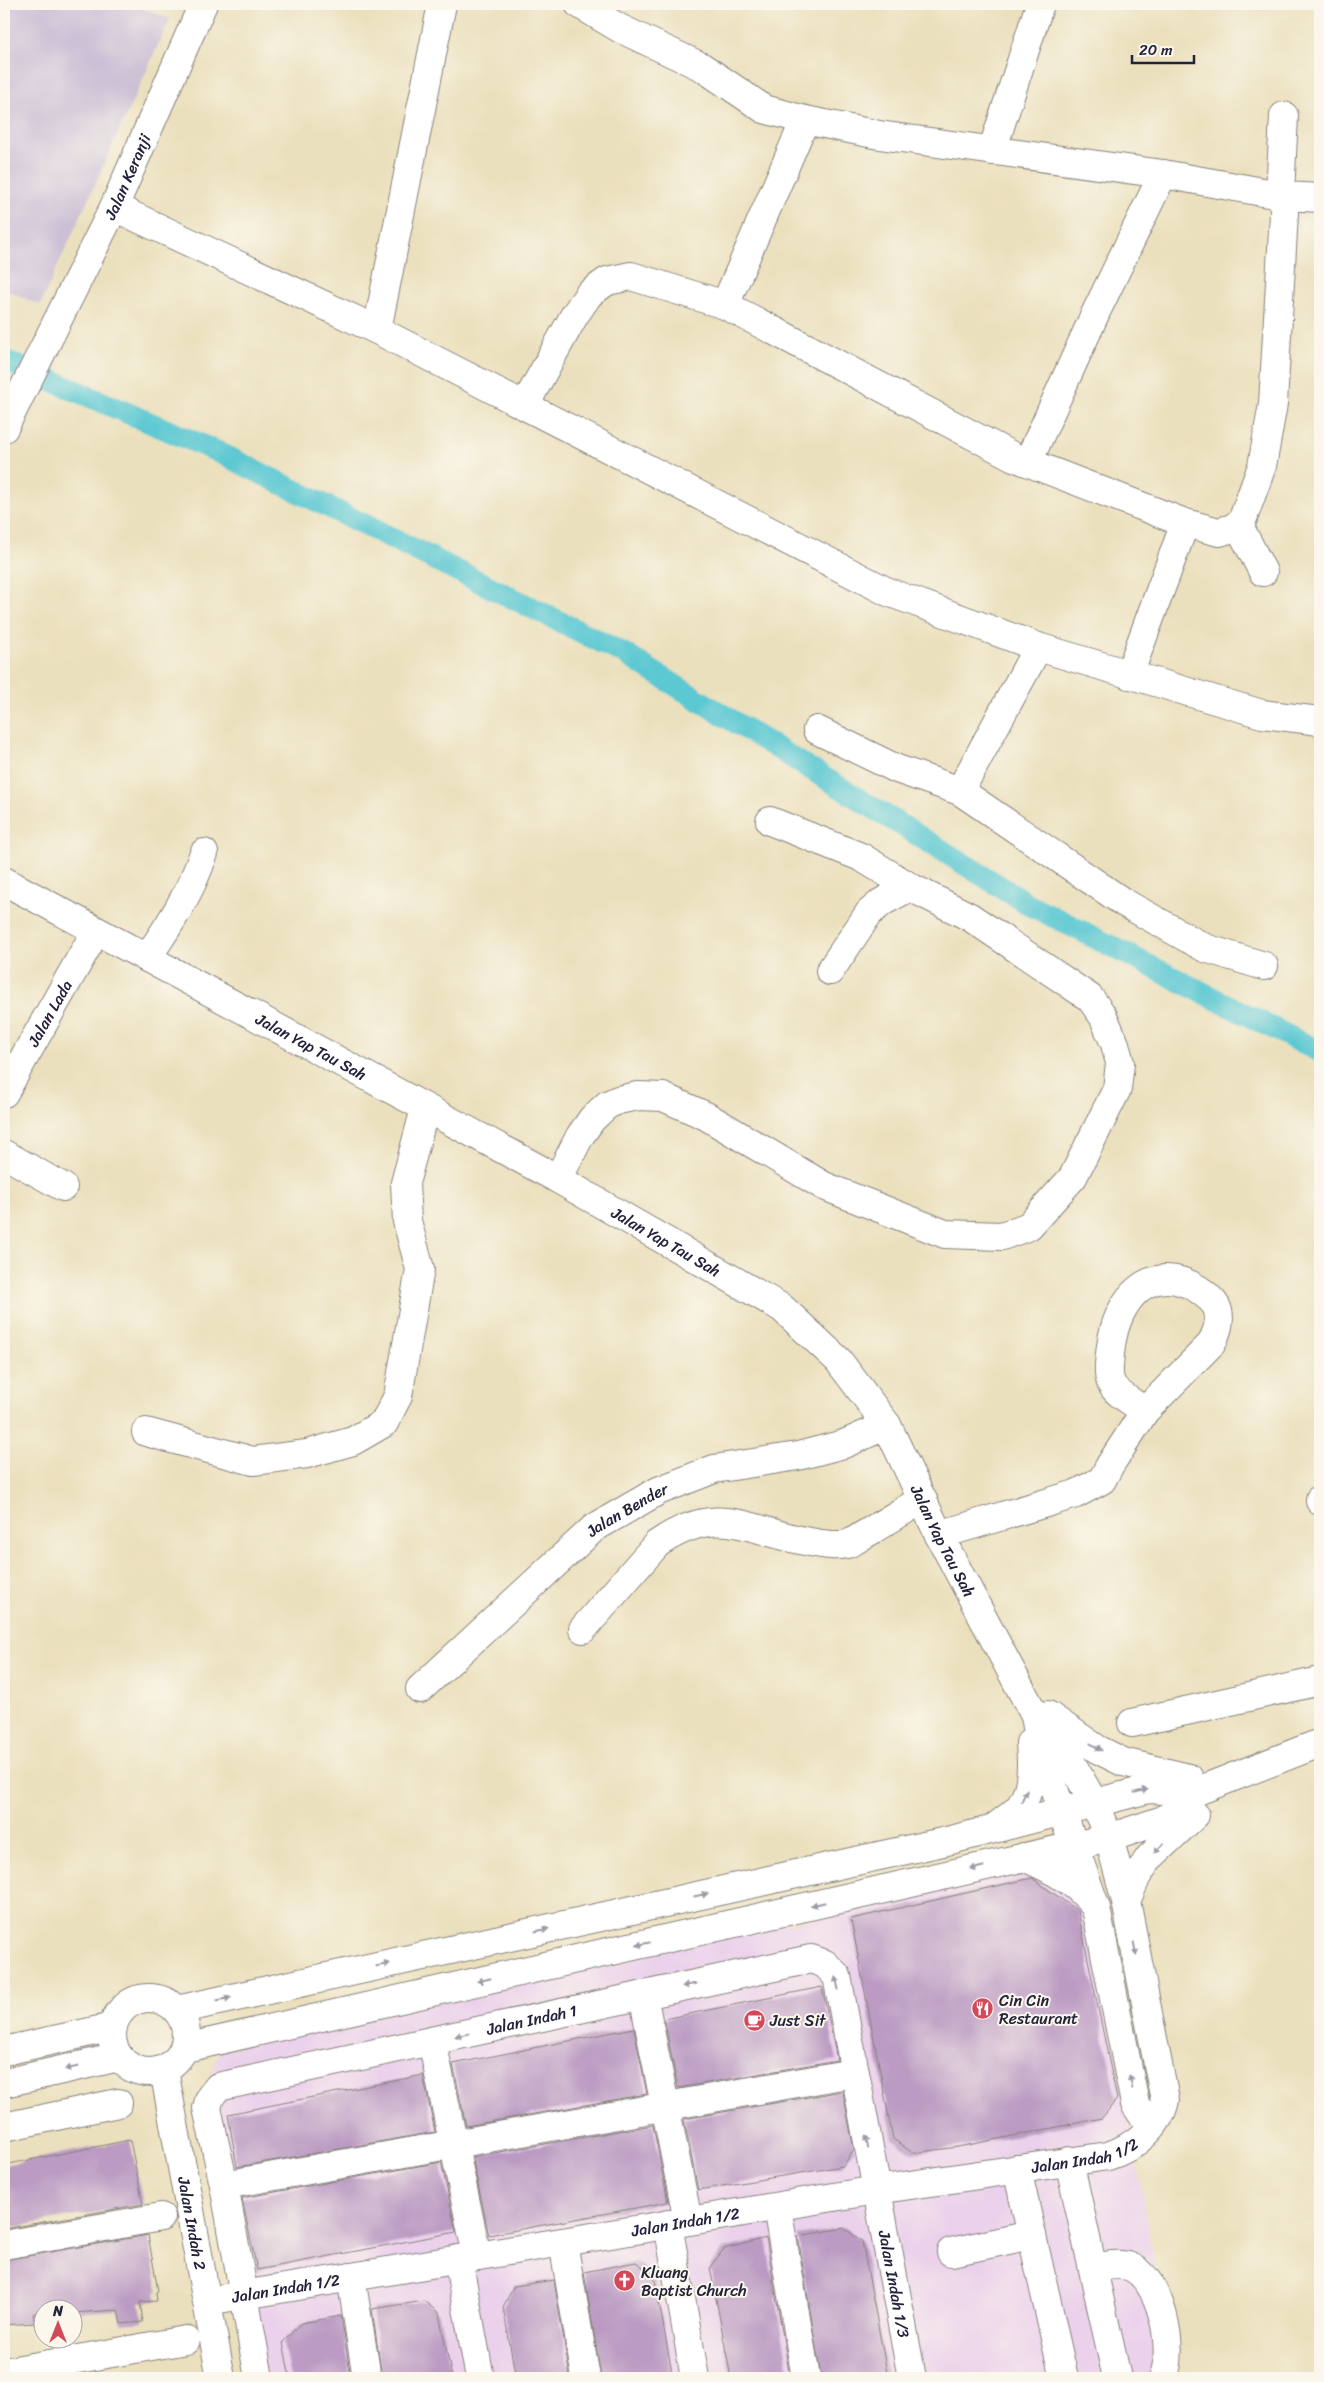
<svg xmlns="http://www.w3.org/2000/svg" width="1324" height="2382" viewBox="0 0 1324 2382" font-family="Sriracha,sans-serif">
	<rect width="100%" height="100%" fill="#fbf7ec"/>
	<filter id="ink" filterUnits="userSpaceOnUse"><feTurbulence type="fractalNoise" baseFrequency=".02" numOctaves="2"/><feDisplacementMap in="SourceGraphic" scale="10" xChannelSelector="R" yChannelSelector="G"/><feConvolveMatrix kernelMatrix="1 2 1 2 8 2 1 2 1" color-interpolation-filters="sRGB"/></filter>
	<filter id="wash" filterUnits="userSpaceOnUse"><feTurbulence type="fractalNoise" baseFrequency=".0096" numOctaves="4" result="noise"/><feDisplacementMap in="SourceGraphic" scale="20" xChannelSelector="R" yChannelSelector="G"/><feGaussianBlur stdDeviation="1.12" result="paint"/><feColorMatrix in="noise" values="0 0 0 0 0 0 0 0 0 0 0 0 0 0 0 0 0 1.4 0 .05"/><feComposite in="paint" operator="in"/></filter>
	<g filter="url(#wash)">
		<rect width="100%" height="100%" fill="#ebe0bd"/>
		<path fill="#ebd1eb" d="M 1032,1869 L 1089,1909 L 1176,2378 L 251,2378 L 198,2108 L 220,2051 Z"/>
		<path fill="#cbbfd5" d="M 4,4 L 133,4 L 170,19 L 40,305 L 4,289 Z"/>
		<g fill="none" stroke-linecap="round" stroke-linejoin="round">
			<path stroke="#5bc8d2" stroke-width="22" d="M 4,360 L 216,451 L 623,653 L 1030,905 L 1320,1052"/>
		</g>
		<g id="blocks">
			<path fill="#bb9bc3" d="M 1032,1878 L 1078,1911 L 1117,2099 L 1102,2118 L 958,2147 L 913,2153 L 893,2139 L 851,1919 Z
				M 822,1987 L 837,2060 L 678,2088 L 664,2019 Z
				M 634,2028 L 647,2094 L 466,2126 L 453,2064 Z
				M 423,2075 L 435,2132 L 237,2167 L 228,2114 Z
				M 843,2091 L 854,2150 L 843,2166 L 698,2190 L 684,2119 Z
				M 653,2125 L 668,2202 L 489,2235 L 472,2157 Z
				M 130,2140 L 143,2204 L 4,2229 L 4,2165 Z
				M 441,2162 L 456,2232 L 257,2270 L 242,2198 Z
				M 844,2228 L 862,2241 L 888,2378 L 821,2378 L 798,2236 Z
				M 148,2235 L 158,2291 L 156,2292 L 157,2301 L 140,2302 L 143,2322 L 121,2324 L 118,2310 L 72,2313 L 72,2310 L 42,2310 L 33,2314 L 35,2323 L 4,2325 L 4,2260 Z
				M 766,2238 L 790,2378 L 731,2378 L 710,2267 L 724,2249 Z
				M 636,2262 L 654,2275 L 673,2378 L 601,2378 L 584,2272 Z
				M 554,2280 L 570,2378 L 516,2378 L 503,2307 L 514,2286 Z
				M 424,2301 L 439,2313 L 452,2378 L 382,2378 L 372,2309 Z
				M 341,2316 L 351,2378 L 290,2378 L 283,2342 L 301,2323 Z"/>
		</g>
	</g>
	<g filter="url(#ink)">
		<use href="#blocks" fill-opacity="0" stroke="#86817c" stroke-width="1"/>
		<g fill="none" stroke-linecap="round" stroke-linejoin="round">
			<defs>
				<g id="minor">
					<path d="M 579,4 L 619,28 L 702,67 L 764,109 L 805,120 L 879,135 L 1163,174 L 1285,196 L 1320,198"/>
					<path d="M 805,120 L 725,305 L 1014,457 L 1185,523 L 1219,532 L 1233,528 L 1242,521 L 1262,466 L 1273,404 L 1285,196"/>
					<path d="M 992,151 L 1040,4"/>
					<path d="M 1280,194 L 1284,116"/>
					<path d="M 114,207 L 377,330 L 888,592 L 1038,647 L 1262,714 L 1320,721"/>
					<path d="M 377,330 L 442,4"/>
					<path d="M 525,405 L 574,316 L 589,294 L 607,281 L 631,276 L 725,305"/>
					<path id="s1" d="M 4,428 L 114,207 L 203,4"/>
					<path d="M 1028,462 L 1096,312 L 1163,174"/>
					<path d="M 1238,524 L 1263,572"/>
					<path d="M 1038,647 L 960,791 L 1123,902 L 1205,948 L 1264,966"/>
					<path d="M 1129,675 L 1185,523"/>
					<path d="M 817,730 L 897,769 L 960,791"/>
					<path id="s2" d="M 4,881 L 558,1179 L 782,1308 L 838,1360 L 887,1425 L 939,1535 L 1035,1716 L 1042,1755 L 1096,1908 L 1135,2104 L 1141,2113 L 1152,2124"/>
					<path d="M 147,958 C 170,924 191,892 204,853"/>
					<path d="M 830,971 L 869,913 L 882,902 L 910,887"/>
					<path id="s3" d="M 4,1093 L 96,931"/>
					<path d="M 4,1154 L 63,1187"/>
					<path d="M 558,1179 L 580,1136 L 592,1119 L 607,1105 L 618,1100 L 638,1096 L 663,1097 L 706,1116 L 824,1186 L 945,1234 L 1002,1236 L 1029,1226 L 1073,1177 L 1117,1089 L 1120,1063 L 1115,1044 L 1103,1016 L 1090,998 L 970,917 L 910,887 L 861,857 L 770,821"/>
					<path d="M 146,1432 L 253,1461 L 307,1454 L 353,1441 L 384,1423 L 398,1396 L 420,1269 L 407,1221 L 405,1183 L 425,1109"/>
					<path d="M 1320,1499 L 1320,1501"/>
					<path d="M 939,1535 L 1076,1494 L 1102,1480 L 1110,1465 L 1145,1411 L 1212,1343 C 1216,1333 1221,1323 1218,1311 C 1216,1302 1205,1294 1198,1289 C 1150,1260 1117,1299 1111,1346 C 1105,1390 1110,1387 1145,1411"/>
					<path d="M 583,1629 L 657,1544 C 721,1501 746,1531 810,1542 C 822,1544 835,1547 847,1544 C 854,1542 861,1536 867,1533 C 886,1521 905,1510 923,1499"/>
					<path id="s4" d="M 420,1689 L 594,1528 L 658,1491 L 714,1469 L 798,1456 L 844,1444 L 887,1425"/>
					<path d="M 1048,1715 L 1097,1749 L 1123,1762 L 1189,1778"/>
					<path d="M 1132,1723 L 1320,1681"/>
					<path d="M 994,1828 C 1001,1823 1009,1817 1016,1811 C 1033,1794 1032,1765 1030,1743"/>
					<path d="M 1024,1857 C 1051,1869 1074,1880 1092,1903"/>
					<path d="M 1126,1901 L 1137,1876 L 1149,1858 L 1195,1815"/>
					<path d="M 643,1995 L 688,2221"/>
					<circle cx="149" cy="2035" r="37"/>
					<path d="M 177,2010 L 947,1841 L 1149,1789 L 1195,1792 L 1320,1743"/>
					<path d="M 432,2041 L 477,2256"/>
					<path d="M 185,2048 L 1109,1838 L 1163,1820 L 1179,1811 L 1195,1792"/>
					<path d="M 4,2051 L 113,2027"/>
					<path id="s5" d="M 164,2070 L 221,2378"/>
					<path d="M 4,2083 L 119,2057"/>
					<path d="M 4,2127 L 118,2103"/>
					<path d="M 1069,2161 L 1117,2378"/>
					<path d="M 1017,2169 L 1064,2378"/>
					<path d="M 224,2185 L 853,2073"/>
					<path d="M 777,2207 L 806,2378"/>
					<path d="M 668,2224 L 695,2378"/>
					<path d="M 563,2242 L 586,2378"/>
					<path d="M 4,2245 L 161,2217"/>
					<path d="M 951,2252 L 1032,2235"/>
					<path d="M 458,2259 L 480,2378"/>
					<path d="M 1094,2268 C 1105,2266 1117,2263 1128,2266 C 1161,2276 1176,2350 1163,2378"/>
					<path d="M 351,2277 L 367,2378"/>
					<path id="s6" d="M 207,2301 L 876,2190 L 1108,2156 C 1133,2148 1160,2127 1165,2100 L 1126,1901 L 1109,1838 L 1094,1803 L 1062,1746 L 1048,1728 L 1035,1716"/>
					<path d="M 4,2372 L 186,2340"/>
					<path id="s7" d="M 259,2378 L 224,2185 L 207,2108 L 210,2097 L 218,2087 L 811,1959 L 825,1964 L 837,1976 L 912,2378"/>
				</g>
			</defs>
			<use href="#minor" stroke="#86817c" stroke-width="30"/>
			<use href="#minor" stroke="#fff" stroke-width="28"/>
		</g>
		<defs><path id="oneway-solid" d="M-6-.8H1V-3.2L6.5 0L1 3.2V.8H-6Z" transform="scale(1.25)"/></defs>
		<g fill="#9c9ca7">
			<use href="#oneway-solid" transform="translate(1096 1747) rotate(32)"/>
			<use href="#oneway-solid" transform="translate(1141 1791) rotate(-13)"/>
			<use href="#oneway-solid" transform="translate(1024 1796) rotate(-66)"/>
			<use href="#oneway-solid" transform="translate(1159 1848) rotate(135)"/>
			<use href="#oneway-solid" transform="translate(977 1868) rotate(167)"/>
			<use href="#oneway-solid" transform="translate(701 1895) rotate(-12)"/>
			<use href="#oneway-solid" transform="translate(818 1904) rotate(167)"/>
			<use href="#oneway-solid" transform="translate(542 1930) rotate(-12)"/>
			<use href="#oneway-solid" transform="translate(643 1944) rotate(167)"/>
			<use href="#oneway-solid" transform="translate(1135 1949) rotate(79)"/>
			<use href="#oneway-solid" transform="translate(383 1965) rotate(-12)"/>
			<use href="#oneway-solid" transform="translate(484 1980) rotate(167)"/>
			<use href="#oneway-solid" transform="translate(837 1983) rotate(-103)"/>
			<use href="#oneway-solid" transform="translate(689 1985) rotate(168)"/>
			<use href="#oneway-solid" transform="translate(224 1999) rotate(-12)"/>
			<use href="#oneway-solid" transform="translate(462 2035) rotate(168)"/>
			<use href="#oneway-solid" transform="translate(72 2068) rotate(167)"/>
			<use href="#oneway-solid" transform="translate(1131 2082) rotate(-101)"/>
			<use href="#oneway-solid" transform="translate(867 2142) rotate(-101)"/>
		</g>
	</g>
	<defs>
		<symbol id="restaurant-disc" viewBox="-11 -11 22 22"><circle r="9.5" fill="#d1495b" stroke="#fbf7ec"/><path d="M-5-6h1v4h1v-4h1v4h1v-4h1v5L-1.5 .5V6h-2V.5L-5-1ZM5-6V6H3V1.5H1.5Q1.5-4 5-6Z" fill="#fff"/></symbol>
		<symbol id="cafe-disc" viewBox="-11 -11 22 22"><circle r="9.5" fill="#d1495b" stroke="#fbf7ec"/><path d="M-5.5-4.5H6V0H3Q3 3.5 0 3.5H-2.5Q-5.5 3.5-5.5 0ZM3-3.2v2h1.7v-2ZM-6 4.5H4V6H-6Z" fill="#fff"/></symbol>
		<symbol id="church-disc" viewBox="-11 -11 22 22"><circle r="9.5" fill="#d1495b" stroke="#fbf7ec"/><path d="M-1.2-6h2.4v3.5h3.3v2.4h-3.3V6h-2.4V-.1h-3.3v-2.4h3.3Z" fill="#fff"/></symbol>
	</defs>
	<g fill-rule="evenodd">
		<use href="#restaurant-disc" x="970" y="1996" width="25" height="25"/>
		<use href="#cafe-disc" x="742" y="2008" width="25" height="25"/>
		<use href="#church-disc" x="612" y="2268" width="25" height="25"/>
	</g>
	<g text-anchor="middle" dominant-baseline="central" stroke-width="4" stroke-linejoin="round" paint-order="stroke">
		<g font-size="16" fill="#22223b" stroke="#fbf7ec">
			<text stroke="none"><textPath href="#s1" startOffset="280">Jalan Keranji</textPath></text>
			<text stroke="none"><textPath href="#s3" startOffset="92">Jalan Lada</textPath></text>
			<text stroke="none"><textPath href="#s2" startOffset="349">Jalan Yap Tau Sah</textPath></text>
			<text stroke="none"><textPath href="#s2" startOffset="754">Jalan Yap Tau Sah</textPath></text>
			<text stroke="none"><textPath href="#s4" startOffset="275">Jalan Bender</textPath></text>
			<text stroke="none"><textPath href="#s2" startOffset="1174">Jalan Yap Tau Sah</textPath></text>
			<text stroke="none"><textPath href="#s7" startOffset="620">Jalan Indah 1</textPath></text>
			<text stroke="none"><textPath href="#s6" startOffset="890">Jalan Indah 1/2</textPath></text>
			<text stroke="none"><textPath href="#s6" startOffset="485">Jalan Indah 1/2</textPath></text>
			<text stroke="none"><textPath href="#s5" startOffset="156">Jalan Indah 2</textPath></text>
			<text stroke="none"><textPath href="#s7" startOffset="1251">Jalan Indah 1/3</textPath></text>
			<text stroke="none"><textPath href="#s6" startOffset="80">Jalan Indah 1/2</textPath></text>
		</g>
		<g font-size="16" fill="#22223b" stroke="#fbf7ec" text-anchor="start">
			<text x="999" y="2000">Cin Cin<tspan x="999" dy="18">Restaurant</tspan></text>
			<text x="770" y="2020">Just Sit</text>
			<text x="641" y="2272">Kluang<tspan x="641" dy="18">Baptist Church</tspan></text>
		</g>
	</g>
	<rect width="1324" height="2382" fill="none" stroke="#fbf7ec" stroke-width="20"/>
	<g transform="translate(58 2324)"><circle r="24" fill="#fbf7ec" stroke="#a4a2a5"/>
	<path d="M0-4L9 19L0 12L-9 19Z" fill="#d1495b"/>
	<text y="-8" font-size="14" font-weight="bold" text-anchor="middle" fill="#22223b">N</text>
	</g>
	<path d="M1132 55v8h62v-8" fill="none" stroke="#22223b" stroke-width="2.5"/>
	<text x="1139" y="55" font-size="15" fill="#22223b" stroke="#fbf7ec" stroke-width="4" paint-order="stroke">20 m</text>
</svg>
